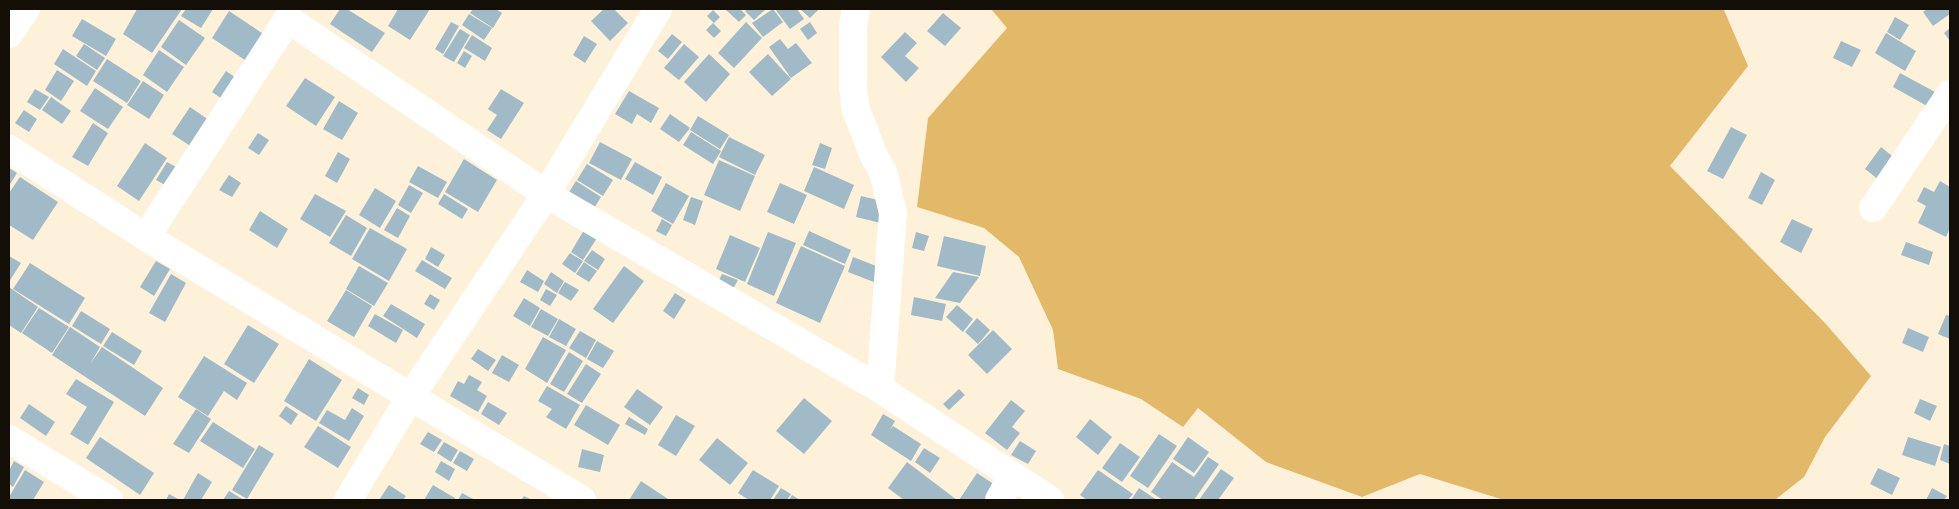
<svg xmlns="http://www.w3.org/2000/svg" width="1959" height="509" viewBox="0 0 1959 509" font-family="Georgia,serif">
	<rect width="100%" height="100%" fill="#fef1d9"/>
	<path fill="#e1b969" d="M 991,9 L 1715,9 L 1724,10 L 1748,66 L 1670,166 L 1825,323 L 1871,376 L 1825,437 L 1804,477 L 1775,500 L 1504,500 L 1420,474 L 1362,497 L 1266,462 L 1198,408 L 1183,427 L 1141,399 L 1058,369 L 1053,330 L 1019,257 L 984,228 L 917,207 L 928,118 L 1007,28 Z"/>
	<path fill="#a0bac7" d="M 137,9 L 182,9 L 152,53 L 123,34 Z
		M 186,9 L 213,9 L 201,28 L 181,16 Z
		M 340,9 L 347,9 L 385,33 L 372,52 L 330,24 Z
		M 398,9 L 430,9 L 410,40 L 388,26 Z
		M 473,9 L 496,9 L 502,13 L 493,28 L 470,13 Z
		M 604,9 L 614,9 L 628,23 L 610,41 L 591,21 Z
		M 725,9 L 740,9 L 746,15 L 739,22 Z
		M 747,9 L 766,9 L 754,20 L 745,11 Z
		M 773,9 L 783,22 L 763,37 L 752,23 Z
		M 775,9 L 797,9 L 804,19 L 790,29 Z
		M 800,9 L 819,9 L 810,18 Z
		M 1927,9 L 1950,9 L 1950,14 L 1933,26 L 1923,12 Z
		M 713,10 L 720,17 L 714,23 L 707,16 Z
		M 229,11 L 271,39 L 254,66 L 212,38 Z
		M 943,13 L 961,28 L 945,46 L 927,31 Z
		M 469,14 L 492,28 L 484,40 L 462,25 Z
		M 1895,17 L 1909,25 L 1900,40 L 1887,32 Z
		M 82,19 L 116,39 L 106,56 L 72,36 Z
		M 179,20 L 205,38 L 186,65 L 161,47 Z
		M 451,22 L 459,26 L 443,54 L 435,49 Z
		M 746,22 L 762,38 L 734,68 L 718,53 Z
		M 810,22 L 817,33 L 808,40 L 800,29 Z
		M 713,23 L 721,31 L 714,38 L 706,30 Z
		M 1950,28 L 1950,41 L 1944,33 Z
		M 460,29 L 470,35 L 454,62 L 443,56 Z
		M 905,32 L 917,43 L 905,56 L 919,68 L 906,82 L 881,57 Z
		M 1886,33 L 1916,51 L 1905,71 L 1875,53 Z
		M 672,34 L 682,42 L 668,59 L 658,51 Z
		M 472,35 L 492,48 L 485,61 L 464,48 Z
		M 584,36 L 597,44 L 585,63 L 573,55 Z
		M 780,39 L 788,49 L 796,43 L 812,63 L 791,78 L 769,47 Z
		M 1841,41 L 1861,50 L 1852,67 L 1833,58 Z
		M 84,44 L 105,58 L 97,70 L 76,56 Z
		M 684,44 L 699,57 L 679,80 L 664,68 Z
		M 63,49 L 96,71 L 87,86 L 54,64 Z
		M 159,50 L 184,67 L 167,92 L 143,75 Z
		M 464,51 L 472,56 L 465,68 L 457,63 Z
		M 709,54 L 730,74 L 706,102 L 684,82 Z
		M 768,54 L 791,79 L 772,96 L 749,72 Z
		M 107,59 L 141,81 L 127,103 L 93,81 Z
		M 57,70 L 74,81 L 61,101 L 45,90 Z
		M 226,71 L 239,80 L 225,101 L 212,92 Z
		M 1900,73 L 1935,92 L 1927,106 L 1893,87 Z
		M 305,78 L 335,97 L 316,126 L 286,106 Z
		M 143,81 L 164,95 L 149,119 L 127,105 Z
		M 95,88 L 123,107 L 108,129 L 80,111 Z
		M 35,89 L 49,97 L 40,110 L 27,102 Z
		M 501,89 L 524,103 L 501,139 L 487,130 L 497,115 L 488,109 Z
		M 629,91 L 659,108 L 651,123 L 637,114 L 632,124 L 615,114 Z
		M 51,97 L 71,111 L 62,124 L 42,110 Z
		M 339,101 L 358,113 L 342,140 L 323,129 Z
		M 190,107 L 213,123 L 195,149 L 172,134 Z
		M 24,110 L 37,119 L 29,132 L 15,123 Z
		M 670,114 L 690,128 L 679,142 L 660,129 Z
		M 698,116 L 729,135 L 720,149 L 690,130 Z
		M 93,123 L 108,133 L 88,166 L 72,157 Z
		M 1731,127 L 1747,135 L 1723,179 L 1707,171 Z
		M 691,132 L 721,151 L 713,164 L 683,145 Z
		M 258,133 L 269,140 L 259,155 L 248,148 Z
		M 729,137 L 765,155 L 755,175 L 719,157 Z
		M 600,142 L 632,159 L 621,180 L 589,163 Z
		M 145,143 L 167,158 L 139,201 L 117,186 Z
		M 820,143 L 832,148 L 825,169 L 812,165 Z
		M 1881,147 L 1896,159 L 1879,180 L 1865,169 Z
		M 338,152 L 350,159 L 337,183 L 325,176 Z
		M 464,159 L 497,180 L 478,212 L 445,192 Z
		M 719,160 L 755,176 L 740,211 L 704,195 Z
		M 167,162 L 176,167 L 165,185 L 156,180 Z
		M 635,162 L 662,177 L 653,195 L 625,179 Z
		M 587,164 L 613,180 L 603,196 L 577,180 Z
		M 418,166 L 447,182 L 438,198 L 409,182 Z
		M 814,167 L 854,185 L 844,209 L 804,191 Z
		M 9,168 L 17,173 L 9,186 Z
		M 1761,172 L 1775,180 L 1762,205 L 1748,198 Z
		M 229,175 L 241,183 L 232,197 L 219,190 Z
		M 20,177 L 58,202 L 33,240 L 9,225 L 9,193 Z
		M 576,181 L 601,197 L 591,213 L 566,197 Z
		M 1940,181 L 1950,187 L 1950,228 L 1946,237 L 1918,223 L 1926,206 L 1917,201 L 1924,187 L 1934,192 Z
		M 666,183 L 689,196 L 673,224 L 651,211 Z
		M 780,183 L 807,195 L 794,224 L 767,212 Z
		M 409,185 L 423,193 L 411,213 L 398,205 Z
		M 375,188 L 396,201 L 380,228 L 359,215 Z
		M 315,194 L 346,211 L 330,237 L 300,219 Z
		M 444,194 L 468,209 L 462,219 L 438,204 Z
		M 861,196 L 890,203 L 885,224 L 856,217 Z
		M 691,197 L 703,201 L 695,225 L 683,220 Z
		M 397,208 L 410,216 L 398,238 L 384,230 Z
		M 260,211 L 288,229 L 277,248 L 249,230 Z
		M 346,215 L 367,228 L 351,256 L 329,243 Z
		M 662,219 L 672,225 L 666,236 L 656,231 Z
		M 1792,219 L 1813,229 L 1801,253 L 1780,242 Z
		M 370,228 L 407,249 L 389,281 L 352,259 Z
		M 584,230 L 597,238 L 583,260 L 571,252 Z
		M 809,231 L 851,250 L 845,264 L 803,245 Z
		M 768,232 L 796,243 L 774,296 L 747,284 Z
		M 916,232 L 929,236 L 924,251 L 912,248 Z
		M 730,235 L 760,248 L 745,282 L 716,269 Z
		M 944,236 L 986,246 L 980,276 L 937,266 Z
		M 1906,242 L 1933,252 L 1929,265 L 1901,255 Z
		M 801,246 L 845,266 L 820,323 L 776,303 Z
		M 431,247 L 445,255 L 438,267 L 425,259 Z
		M 592,250 L 605,259 L 598,270 L 584,261 Z
		M 570,253 L 583,261 L 575,273 L 562,264 Z
		M 9,256 L 21,263 L 9,282 Z
		M 853,257 L 884,269 L 879,284 L 848,272 Z
		M 422,260 L 452,278 L 445,289 L 415,271 Z
		M 156,261 L 170,269 L 154,296 L 140,287 Z
		M 584,262 L 597,271 L 589,282 L 576,274 Z
		M 30,263 L 85,298 L 69,324 L 13,289 Z
		M 359,266 L 388,283 L 374,306 L 346,289 Z
		M 624,266 L 644,281 L 613,323 L 593,309 Z
		M 527,270 L 544,281 L 538,292 L 520,282 Z
		M 551,272 L 564,281 L 557,293 L 544,284 Z
		M 953,272 L 979,277 L 960,303 L 935,298 Z
		M 171,274 L 186,283 L 165,322 L 149,313 Z
		M 722,274 L 738,280 L 733,289 L 718,282 Z
		M 565,282 L 579,290 L 571,301 L 558,293 Z
		M 9,287 L 38,307 L 21,333 L 9,325 Z
		M 546,289 L 557,295 L 550,306 L 540,300 Z
		M 346,290 L 372,306 L 354,337 L 327,321 Z
		M 675,293 L 686,300 L 674,319 L 663,311 Z
		M 430,294 L 440,300 L 434,310 L 424,304 Z
		M 914,297 L 946,304 L 942,321 L 911,315 Z
		M 524,298 L 540,308 L 530,326 L 513,316 Z
		M 391,304 L 425,324 L 417,338 L 383,316 Z
		M 957,305 L 973,319 L 963,332 L 946,317 Z
		M 39,308 L 69,327 L 52,353 L 22,333 Z
		M 541,309 L 558,319 L 548,336 L 531,327 Z
		M 81,311 L 110,329 L 101,344 L 72,326 Z
		M 375,314 L 403,330 L 396,343 L 368,326 Z
		M 1946,315 L 1950,316 L 1950,339 L 1938,334 Z
		M 977,318 L 990,330 L 978,344 L 965,332 Z
		M 559,319 L 576,329 L 566,346 L 549,337 Z
		M 248,325 L 279,344 L 254,383 L 224,364 Z
		M 70,327 L 100,347 L 90,364 L 102,347 L 163,388 L 145,416 L 52,355 Z
		M 1908,328 L 1929,337 L 1923,352 L 1902,343 Z
		M 993,330 L 1012,349 L 987,374 L 968,355 Z
		M 580,331 L 596,340 L 586,358 L 569,348 Z
		M 112,332 L 142,351 L 134,365 L 103,346 Z
		M 543,337 L 566,350 L 547,383 L 525,369 Z
		M 597,341 L 614,351 L 603,368 L 587,359 Z
		M 478,349 L 496,360 L 488,371 L 471,359 Z
		M 569,352 L 583,361 L 564,392 L 550,384 Z
		M 502,355 L 519,365 L 509,382 L 492,373 Z
		M 204,356 L 247,383 L 237,400 L 224,391 L 208,416 L 178,397 Z
		M 309,359 L 342,380 L 316,421 L 284,401 Z
		M 586,364 L 601,374 L 582,403 L 567,394 Z
		M 469,375 L 482,382 L 477,390 L 487,396 L 478,412 L 450,396 L 458,381 L 464,384 Z
		M 76,379 L 114,402 L 88,445 L 70,434 L 87,407 L 66,394 Z
		M 547,386 L 580,405 L 566,429 L 546,417 L 552,409 L 538,401 Z
		M 358,388 L 369,395 L 364,405 L 352,398 Z
		M 637,389 L 663,407 L 650,425 L 624,407 Z
		M 959,389 L 965,395 L 949,410 L 943,404 Z
		M 804,398 L 832,421 L 804,454 L 776,431 Z
		M 1920,399 L 1937,406 L 1930,421 L 1914,413 Z
		M 1011,400 L 1025,411 L 1012,427 L 1020,433 L 1007,450 L 985,433 Z
		M 488,402 L 507,413 L 499,425 L 481,414 Z
		M 29,404 L 55,422 L 46,436 L 20,418 Z
		M 586,405 L 620,425 L 608,445 L 574,425 Z
		M 286,406 L 298,414 L 291,425 L 279,416 Z
		M 352,408 L 364,416 L 349,441 L 319,423 L 327,410 L 345,420 Z
		M 196,409 L 211,419 L 189,453 L 173,444 Z
		M 883,414 L 895,421 L 890,430 L 893,426 L 921,444 L 911,461 L 871,435 Z
		M 676,415 L 695,426 L 676,456 L 658,445 Z
		M 629,417 L 648,429 L 645,435 L 625,424 Z
		M 1090,419 L 1112,437 L 1098,455 L 1076,437 Z
		M 213,422 L 255,449 L 243,468 L 200,441 Z
		M 318,426 L 351,447 L 338,468 L 304,447 Z
		M 428,432 L 442,440 L 434,452 L 420,444 Z
		M 1159,434 L 1177,446 L 1148,488 L 1130,476 Z
		M 100,437 L 154,473 L 140,495 L 86,458 Z
		M 1188,437 L 1209,452 L 1194,473 L 1173,459 Z
		M 1908,437 L 1941,447 L 1935,466 L 1902,455 Z
		M 717,438 L 748,463 L 730,485 L 699,460 Z
		M 1020,441 L 1036,451 L 1028,464 L 1011,455 Z
		M 444,442 L 458,450 L 451,462 L 437,453 Z
		M 1120,443 L 1140,457 L 1122,482 L 1102,468 Z
		M 1944,444 L 1950,446 L 1950,464 L 1940,460 Z
		M 259,445 L 274,454 L 247,499 L 232,490 Z
		M 924,448 L 940,458 L 930,473 L 915,462 Z
		M 582,449 L 604,455 L 600,472 L 578,467 Z
		M 460,451 L 474,459 L 467,471 L 453,463 Z
		M 1208,457 L 1219,464 L 1194,500 L 1163,500 L 1151,492 L 1172,462 L 1194,477 Z
		M 14,461 L 24,467 L 13,487 L 9,484 L 9,471 Z
		M 441,461 L 455,469 L 449,481 L 435,472 Z
		M 907,462 L 957,500 L 904,500 L 888,488 Z
		M 1878,468 L 1900,478 L 1892,495 L 1870,484 Z
		M 1221,469 L 1234,478 L 1218,500 L 1199,500 Z
		M 25,470 L 44,482 L 33,500 L 9,500 L 9,497 Z
		M 753,470 L 779,486 L 770,500 L 749,500 L 738,493 Z
		M 1098,470 L 1133,494 L 1128,500 L 1087,500 L 1080,495 Z
		M 198,473 L 212,482 L 201,500 L 183,500 Z
		M 977,473 L 995,485 L 986,500 L 959,500 Z
		M 641,481 L 668,499 L 667,500 L 629,500 Z
		M 389,485 L 406,496 L 403,500 L 379,500 Z
		M 433,485 L 455,498 L 454,500 L 424,500 Z
		M 781,488 L 791,494 L 787,500 L 773,500 Z
		M 1139,488 L 1157,500 L 1131,500 Z
		M 1932,488 L 1947,496 L 1944,500 L 1926,500 Z
		M 229,491 L 244,500 L 223,500 Z
		M 462,493 L 475,500 L 458,500 Z
		M 169,494 L 180,500 L 166,500 Z
		M 792,495 L 800,500 L 789,500 Z
		M 524,496 L 532,500 L 521,500 Z"/>
	<g fill="none" stroke-linecap="round" stroke-linejoin="round">
		<path stroke="#fff" stroke-width="28" d="M 856,9 L 853,26 L 853,85 L 855,107 L 873,154 L 883,172 L 893,213 L 880,389
			M 9,149 L 146,237 L 582,500
			M 1873,208 L 1950,94
			M 146,237 L 288,19 L 546,194 L 880,389 L 1050,500
			M 9,439 L 109,500
			M 348,500 L 411,396 L 546,194 L 658,9
			M 999,500 L 1012,476"/>
		<path stroke="#fff" stroke-width="28" d="M 9,34 L 26,9"/>
	</g>
	<rect width="1959" height="509" fill="none" stroke="#130f07" stroke-width="20"/>
</svg>
